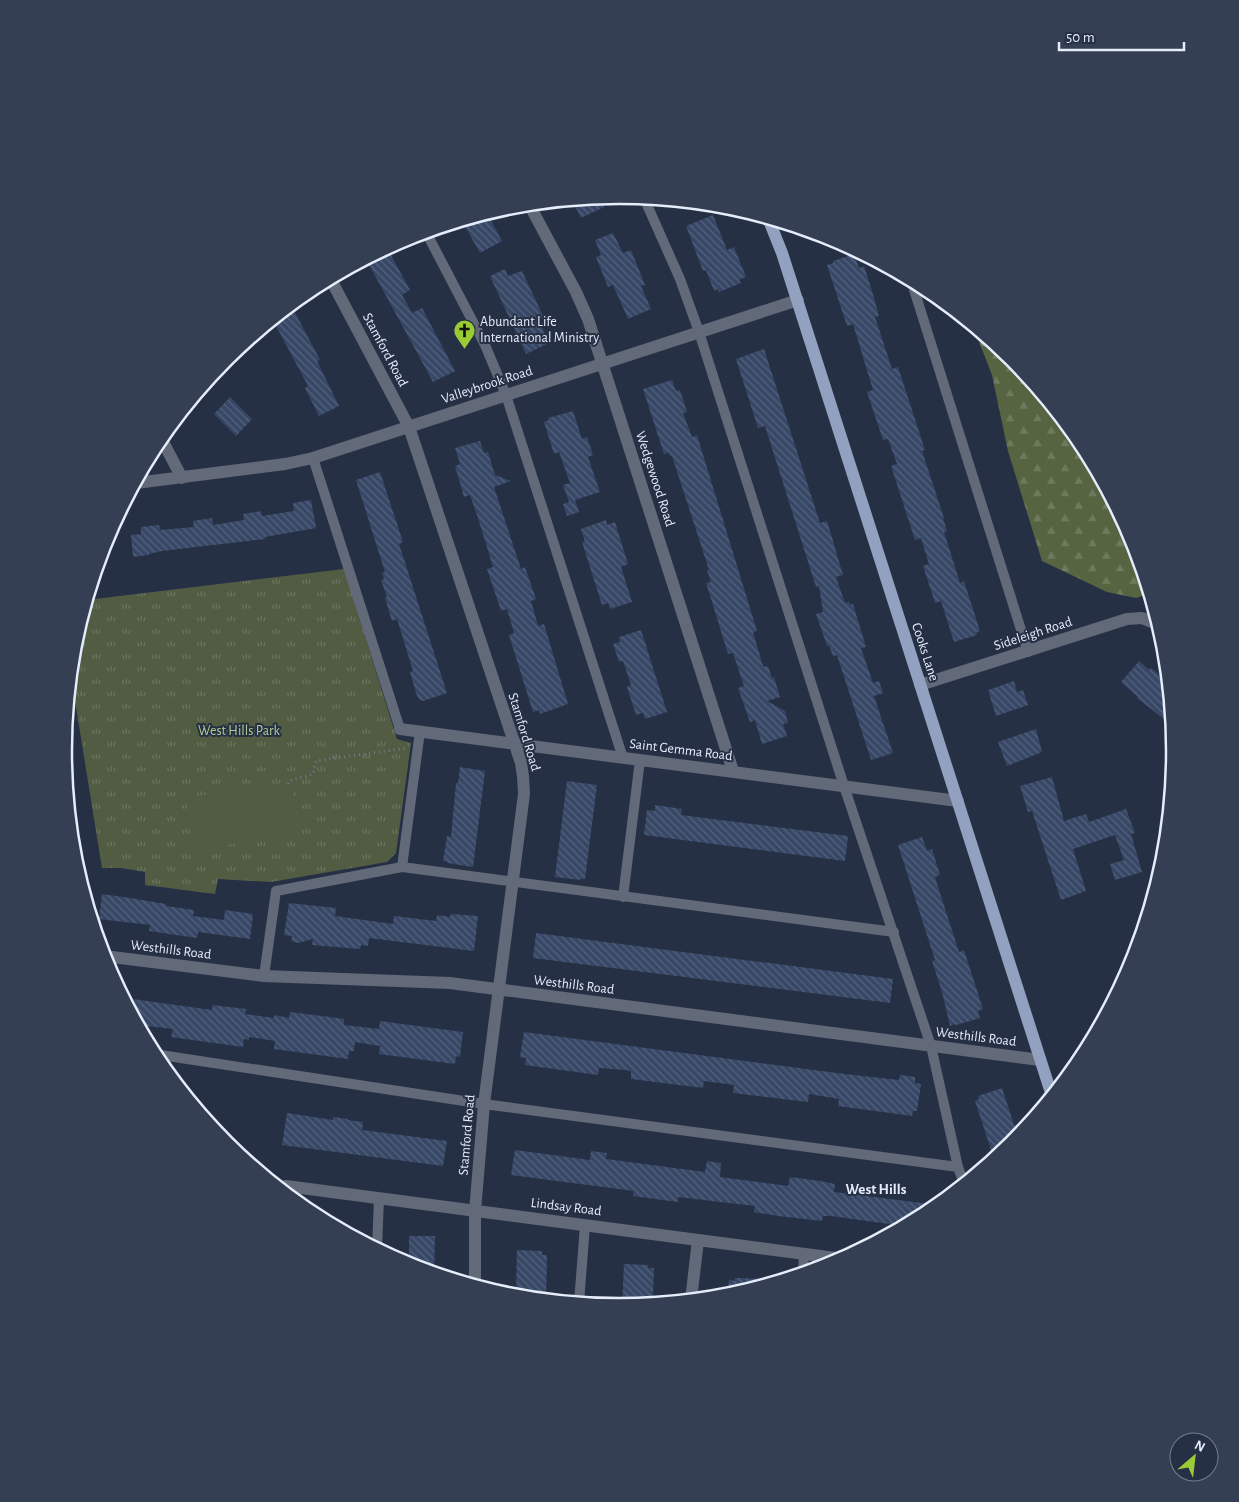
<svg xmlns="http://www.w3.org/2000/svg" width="1239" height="1502" viewBox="0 0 1239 1502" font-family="'Alegreya Sans',sans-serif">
	<defs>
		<pattern id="forest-firs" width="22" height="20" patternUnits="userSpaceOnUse" patternTransform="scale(1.25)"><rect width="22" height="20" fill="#566441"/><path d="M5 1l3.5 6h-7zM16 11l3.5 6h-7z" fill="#6e7a5d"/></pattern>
		<pattern id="park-tufts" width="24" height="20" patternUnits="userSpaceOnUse" patternTransform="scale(1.25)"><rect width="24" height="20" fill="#525c43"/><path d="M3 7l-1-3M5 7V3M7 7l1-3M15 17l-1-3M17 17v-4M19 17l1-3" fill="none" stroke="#6b745f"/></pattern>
		<pattern id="building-back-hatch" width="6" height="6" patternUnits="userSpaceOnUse" patternTransform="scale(1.25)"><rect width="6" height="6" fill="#374766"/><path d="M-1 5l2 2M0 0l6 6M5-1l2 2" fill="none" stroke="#54627d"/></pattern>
	</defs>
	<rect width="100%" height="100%" fill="#263045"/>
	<path fill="url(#forest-firs)" d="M 973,326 L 1013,358 L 1082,442 L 1133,539 L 1149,593 L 1136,598 L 1107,592 L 1042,561 L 1008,451 L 992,375 Z"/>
	<path fill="url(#park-tufts)" d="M 344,569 L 397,739 L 411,743 L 396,853 L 387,862 L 271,882 L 218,879 L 215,894 L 145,885 L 145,872 L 121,868 L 102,868 L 71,676 L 74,642 L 87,600 Z"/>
	<path fill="#525c43" d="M 292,784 L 298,836 L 193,849 L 186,797 Z"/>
	<path fill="url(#building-back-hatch)" d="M 599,197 L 604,207 L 581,218 L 572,200 Z
		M 487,213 L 502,241 L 480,253 L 462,221 Z
		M 713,215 L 727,250 L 734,247 L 746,277 L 739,280 L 741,283 L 719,292 L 718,289 L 714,291 L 706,270 L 703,271 L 686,226 Z
		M 613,233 L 623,253 L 631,250 L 645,285 L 641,286 L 651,309 L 628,319 L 613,285 L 608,287 L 596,257 L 601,255 L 595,240 Z
		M 387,248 L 410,290 L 402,295 L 412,313 L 422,308 L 455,371 L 433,382 L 366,259 Z
		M 854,254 L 859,268 L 864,266 L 872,291 L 879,316 L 875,317 L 892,369 L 898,367 L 925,450 L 922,451 L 944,518 L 943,518 L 947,531 L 944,532 L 960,583 L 964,581 L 980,631 L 976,633 L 977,635 L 954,642 L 941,601 L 935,603 L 923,566 L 929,564 L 921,538 L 915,540 L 891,466 L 897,464 L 888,439 L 883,440 L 867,392 L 873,390 L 853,324 L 847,326 L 827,265 L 833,263 L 833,261 Z
		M 505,269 L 508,276 L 522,271 L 544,318 L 539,320 L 549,343 L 526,354 L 490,276 Z
		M 291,305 L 320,360 L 317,361 L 339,406 L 319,416 L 305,388 L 308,386 L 273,320 Z
		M 764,349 L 820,523 L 827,521 L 833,541 L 843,575 L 836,577 L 845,603 L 849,602 L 850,605 L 853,604 L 866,647 L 861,648 L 873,683 L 879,681 L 883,693 L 874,696 L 893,753 L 871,760 L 837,655 L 833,656 L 829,646 L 827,646 L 816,614 L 823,612 L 819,586 L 816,587 L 765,426 L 758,428 L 736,359 Z
		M 672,380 L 676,391 L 680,390 L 687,412 L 683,413 L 692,437 L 697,435 L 757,631 L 753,632 L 763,666 L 765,667 L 768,666 L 772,678 L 774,677 L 780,697 L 767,701 L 785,711 L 788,723 L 783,724 L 787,736 L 762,744 L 755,720 L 750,722 L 738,688 L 744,686 L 733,653 L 728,654 L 712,602 L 706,583 L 711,582 L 707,570 L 709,570 L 672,456 L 670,456 L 669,453 L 664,454 L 643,389 Z
		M 230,397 L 252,419 L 236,436 L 214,414 Z
		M 573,411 L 582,439 L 587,437 L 593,455 L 588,457 L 600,492 L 575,500 L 579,512 L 567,516 L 563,504 L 569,502 L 563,485 L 570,483 L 559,452 L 554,454 L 544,422 L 549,420 L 548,418 Z
		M 480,441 L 484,453 L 488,452 L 495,475 L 511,481 L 494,487 L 521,569 L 525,567 L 536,599 L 531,601 L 538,626 L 544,624 L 568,704 L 540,714 L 539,710 L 533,712 L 509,635 L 514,633 L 507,609 L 501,611 L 487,569 L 493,567 L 478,518 L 470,495 L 464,497 L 455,466 L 460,464 L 455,448 Z
		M 380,472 L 403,542 L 399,544 L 447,693 L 423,701 L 420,700 L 417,696 L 410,672 L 413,671 L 397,619 L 392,621 L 385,598 L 387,597 L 381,580 L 384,579 L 382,573 L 385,572 L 356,480 Z
		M 311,500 L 316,528 L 265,537 L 265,539 L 162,551 L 149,554 L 149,555 L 133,557 L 131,535 L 141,534 L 141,527 L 159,525 L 160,530 L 194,527 L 193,521 L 212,518 L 213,525 L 244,520 L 243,514 L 261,511 L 262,516 L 294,511 L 293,503 Z
		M 606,520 L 607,525 L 615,522 L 628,564 L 621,567 L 632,602 L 610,609 L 608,603 L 602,605 L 582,542 L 585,542 L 581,529 Z
		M 641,630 L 667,712 L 645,719 L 643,713 L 636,715 L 627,687 L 631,685 L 623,661 L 619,662 L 613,644 L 620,642 L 619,637 Z
		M 1139,661 L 1149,670 L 1151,668 L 1169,683 L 1173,726 L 1137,698 L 1138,697 L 1121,682 Z
		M 1014,681 L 1017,692 L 1023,690 L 1028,705 L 996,716 L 988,690 Z
		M 1036,729 L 1042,752 L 1007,766 L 998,742 Z
		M 460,767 L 485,771 L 473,867 L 448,863 L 448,862 L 443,861 L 447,836 L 451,837 L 456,783 L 458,783 Z
		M 1052,777 L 1064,821 L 1086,814 L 1089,822 L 1126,809 L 1135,833 L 1131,834 L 1142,872 L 1115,880 L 1110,864 L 1124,860 L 1115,835 L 1073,849 L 1086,891 L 1061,900 L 1032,811 L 1028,812 L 1020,786 Z
		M 567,781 L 597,785 L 585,879 L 580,879 L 580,880 L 555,877 Z
		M 655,805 L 682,809 L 681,815 L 848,836 L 845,861 L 644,835 L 647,810 L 655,811 Z
		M 922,837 L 927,851 L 932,849 L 940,875 L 935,877 L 939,890 L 959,952 L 964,950 L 983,1009 L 978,1011 L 980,1018 L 956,1025 L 955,1024 L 950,1026 L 942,992 L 932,961 L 935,960 L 898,845 Z
		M 102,894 L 130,898 L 166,904 L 166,906 L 194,910 L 193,916 L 224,920 L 225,910 L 253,914 L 250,939 L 198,932 L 197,938 L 149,931 L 150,925 L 99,919 Z
		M 289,903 L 336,908 L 335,916 L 393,924 L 394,916 L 436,921 L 437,915 L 450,917 L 451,914 L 478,916 L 474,951 L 369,938 L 368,946 L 361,945 L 360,949 L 312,945 L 313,939 L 298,943 L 291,941 L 292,936 L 284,935 Z
		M 536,933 L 893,979 L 890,1003 L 533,958 Z
		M 125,998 L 212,1010 L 213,1005 L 246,1009 L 245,1014 L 274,1018 L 274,1015 L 289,1018 L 290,1012 L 330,1017 L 344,1019 L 344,1025 L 379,1029 L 380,1021 L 463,1032 L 460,1057 L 456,1056 L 455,1064 L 379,1054 L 380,1046 L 355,1042 L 354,1051 L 349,1051 L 348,1059 L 274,1049 L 275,1041 L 249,1037 L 249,1040 L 244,1039 L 243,1047 L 171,1037 L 173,1029 L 139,1025 Z
		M 524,1032 L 845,1074 L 899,1080 L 900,1075 L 915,1077 L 915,1083 L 921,1084 L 917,1111 L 913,1111 L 912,1116 L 838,1106 L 839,1099 L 809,1094 L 808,1102 L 733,1093 L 734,1085 L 704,1081 L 703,1088 L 631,1079 L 631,1071 L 625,1070 L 599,1068 L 598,1075 L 525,1065 L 526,1058 L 520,1057 Z
		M 1002,1088 L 1018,1137 L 1012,1144 L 994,1159 L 975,1101 L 979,1099 L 978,1096 Z
		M 287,1113 L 333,1120 L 333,1117 L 348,1119 L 348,1120 L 363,1122 L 362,1130 L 447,1141 L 443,1166 L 282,1145 Z
		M 515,1150 L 590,1160 L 591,1151 L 607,1153 L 606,1159 L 705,1172 L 707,1161 L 721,1163 L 720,1177 L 788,1186 L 790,1177 L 820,1181 L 835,1184 L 834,1192 L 938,1205 L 928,1213 L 904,1226 L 831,1216 L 823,1216 L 822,1221 L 778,1216 L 754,1212 L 755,1206 L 678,1197 L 678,1202 L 670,1201 L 633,1196 L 634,1191 L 511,1175 Z
		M 409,1236 L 435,1236 L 434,1273 L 409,1265 Z
		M 517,1250 L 542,1251 L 542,1255 L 547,1255 L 546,1299 L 516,1297 Z
		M 624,1264 L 648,1265 L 648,1268 L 654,1268 L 653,1296 L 646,1296 L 645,1304 L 622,1306 Z
		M 735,1278 L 776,1279 L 776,1281 L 728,1296 L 729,1280 L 735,1281 Z"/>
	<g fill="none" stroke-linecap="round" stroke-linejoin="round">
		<path stroke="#717a8c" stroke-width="3" stroke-dasharray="1 4" stroke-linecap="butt" d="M 288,784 L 289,781 L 313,774 L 316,761 L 407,748"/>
		<path stroke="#626978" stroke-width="10" d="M 644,198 L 680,279 L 699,332 L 844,786 L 931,1046 L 958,1167 L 964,1184
			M 426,232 L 485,345 L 506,395 L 623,758
			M 911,280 L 1028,652
			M 313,458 L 400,729
			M 402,867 L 420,731
			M 623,897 L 640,760
			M 264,976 L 276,891 L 402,867 L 894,932
			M 154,1054 L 484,1104 L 958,1167
			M 377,1249 L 379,1198
			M 803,1273 L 804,1253
			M 579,1303 L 585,1225"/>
		<path stroke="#626978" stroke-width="12" d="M 529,204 L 576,292 L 588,319 L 733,771
			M 330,278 L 409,427 L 521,763 L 523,776 L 524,794 L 484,1104 L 475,1211 L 475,1285
			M 161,438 L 182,478
			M 136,483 L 285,464 L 313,458 L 798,300
			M 920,685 L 1127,619 L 1142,618 L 1159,625
			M 400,729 L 958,801
			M 104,956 L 264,976 L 450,983 L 1040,1060
			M 286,1186 L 843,1259
			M 691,1300 L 698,1240"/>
		<path stroke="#91a1bf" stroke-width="12" d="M 768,218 L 782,253 L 1052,1096"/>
	</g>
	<defs>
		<symbol id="church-pin" viewBox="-11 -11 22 30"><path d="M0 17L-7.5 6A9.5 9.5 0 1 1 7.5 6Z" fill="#9acb34" stroke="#263045"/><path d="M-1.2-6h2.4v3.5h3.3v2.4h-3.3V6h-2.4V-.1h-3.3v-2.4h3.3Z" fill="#111"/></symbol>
	</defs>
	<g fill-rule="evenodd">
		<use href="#church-pin" x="452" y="318" width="25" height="34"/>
	</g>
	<g text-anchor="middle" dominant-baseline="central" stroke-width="4" stroke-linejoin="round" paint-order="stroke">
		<g font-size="14" fill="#e5ecfa" stroke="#263045" text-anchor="start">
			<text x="480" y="322">Abundant Life<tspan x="480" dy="16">International Ministry</tspan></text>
		</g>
		<g font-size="14" fill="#e5ecfa" stroke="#263045">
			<text transform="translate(385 350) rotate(62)">Stamford Road</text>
			<text transform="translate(487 385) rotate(-18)">Valleybrook Road</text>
			<text transform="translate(655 479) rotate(72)">Wedgewood Road</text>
			<text transform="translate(1033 634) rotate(-18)">Sideleigh Road</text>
			<text transform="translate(925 652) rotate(72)">Cooks Lane</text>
			<text transform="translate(524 732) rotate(73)">Stamford Road</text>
			<text transform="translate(681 750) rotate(7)">Saint Gemma Road</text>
			<text transform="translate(171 950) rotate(7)">Westhills Road</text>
			<text transform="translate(574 985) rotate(7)">Westhills Road</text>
			<text transform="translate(976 1037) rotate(7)">Westhills Road</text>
			<text transform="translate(467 1135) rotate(-85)">Stamford Road</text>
			<text transform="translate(566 1207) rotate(7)">Lindsay Road</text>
		</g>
		<g font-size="14" fill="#b3cc8f" stroke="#263045">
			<text x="239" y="731">West Hills Park</text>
		</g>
		<g font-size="15" font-weight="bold" fill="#e5ecfa" stroke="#263045">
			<text x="876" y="1189">West Hills</text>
		</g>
	</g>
	<path d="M0 0H1239V1502H0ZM72 751a547 547 0 1 1 1094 0a547 547 0 1 1-1094 0Z" fill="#353f53" fill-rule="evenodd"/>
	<path fill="none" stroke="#e5ecfa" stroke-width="2.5" d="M72 751a547 547 0 1 1 1094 0a547 547 0 1 1-1094 0Z"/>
	<g transform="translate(1194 1457) rotate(28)"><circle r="24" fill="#263045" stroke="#727b8d"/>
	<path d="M0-4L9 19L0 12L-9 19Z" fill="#9acb34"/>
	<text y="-8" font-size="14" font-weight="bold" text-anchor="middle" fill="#e5ecfa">N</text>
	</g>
	<path d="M1059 42v8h125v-8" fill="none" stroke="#e5ecfa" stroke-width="2.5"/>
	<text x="1066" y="42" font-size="15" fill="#e5ecfa" stroke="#263045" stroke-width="4" paint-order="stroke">50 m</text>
</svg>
